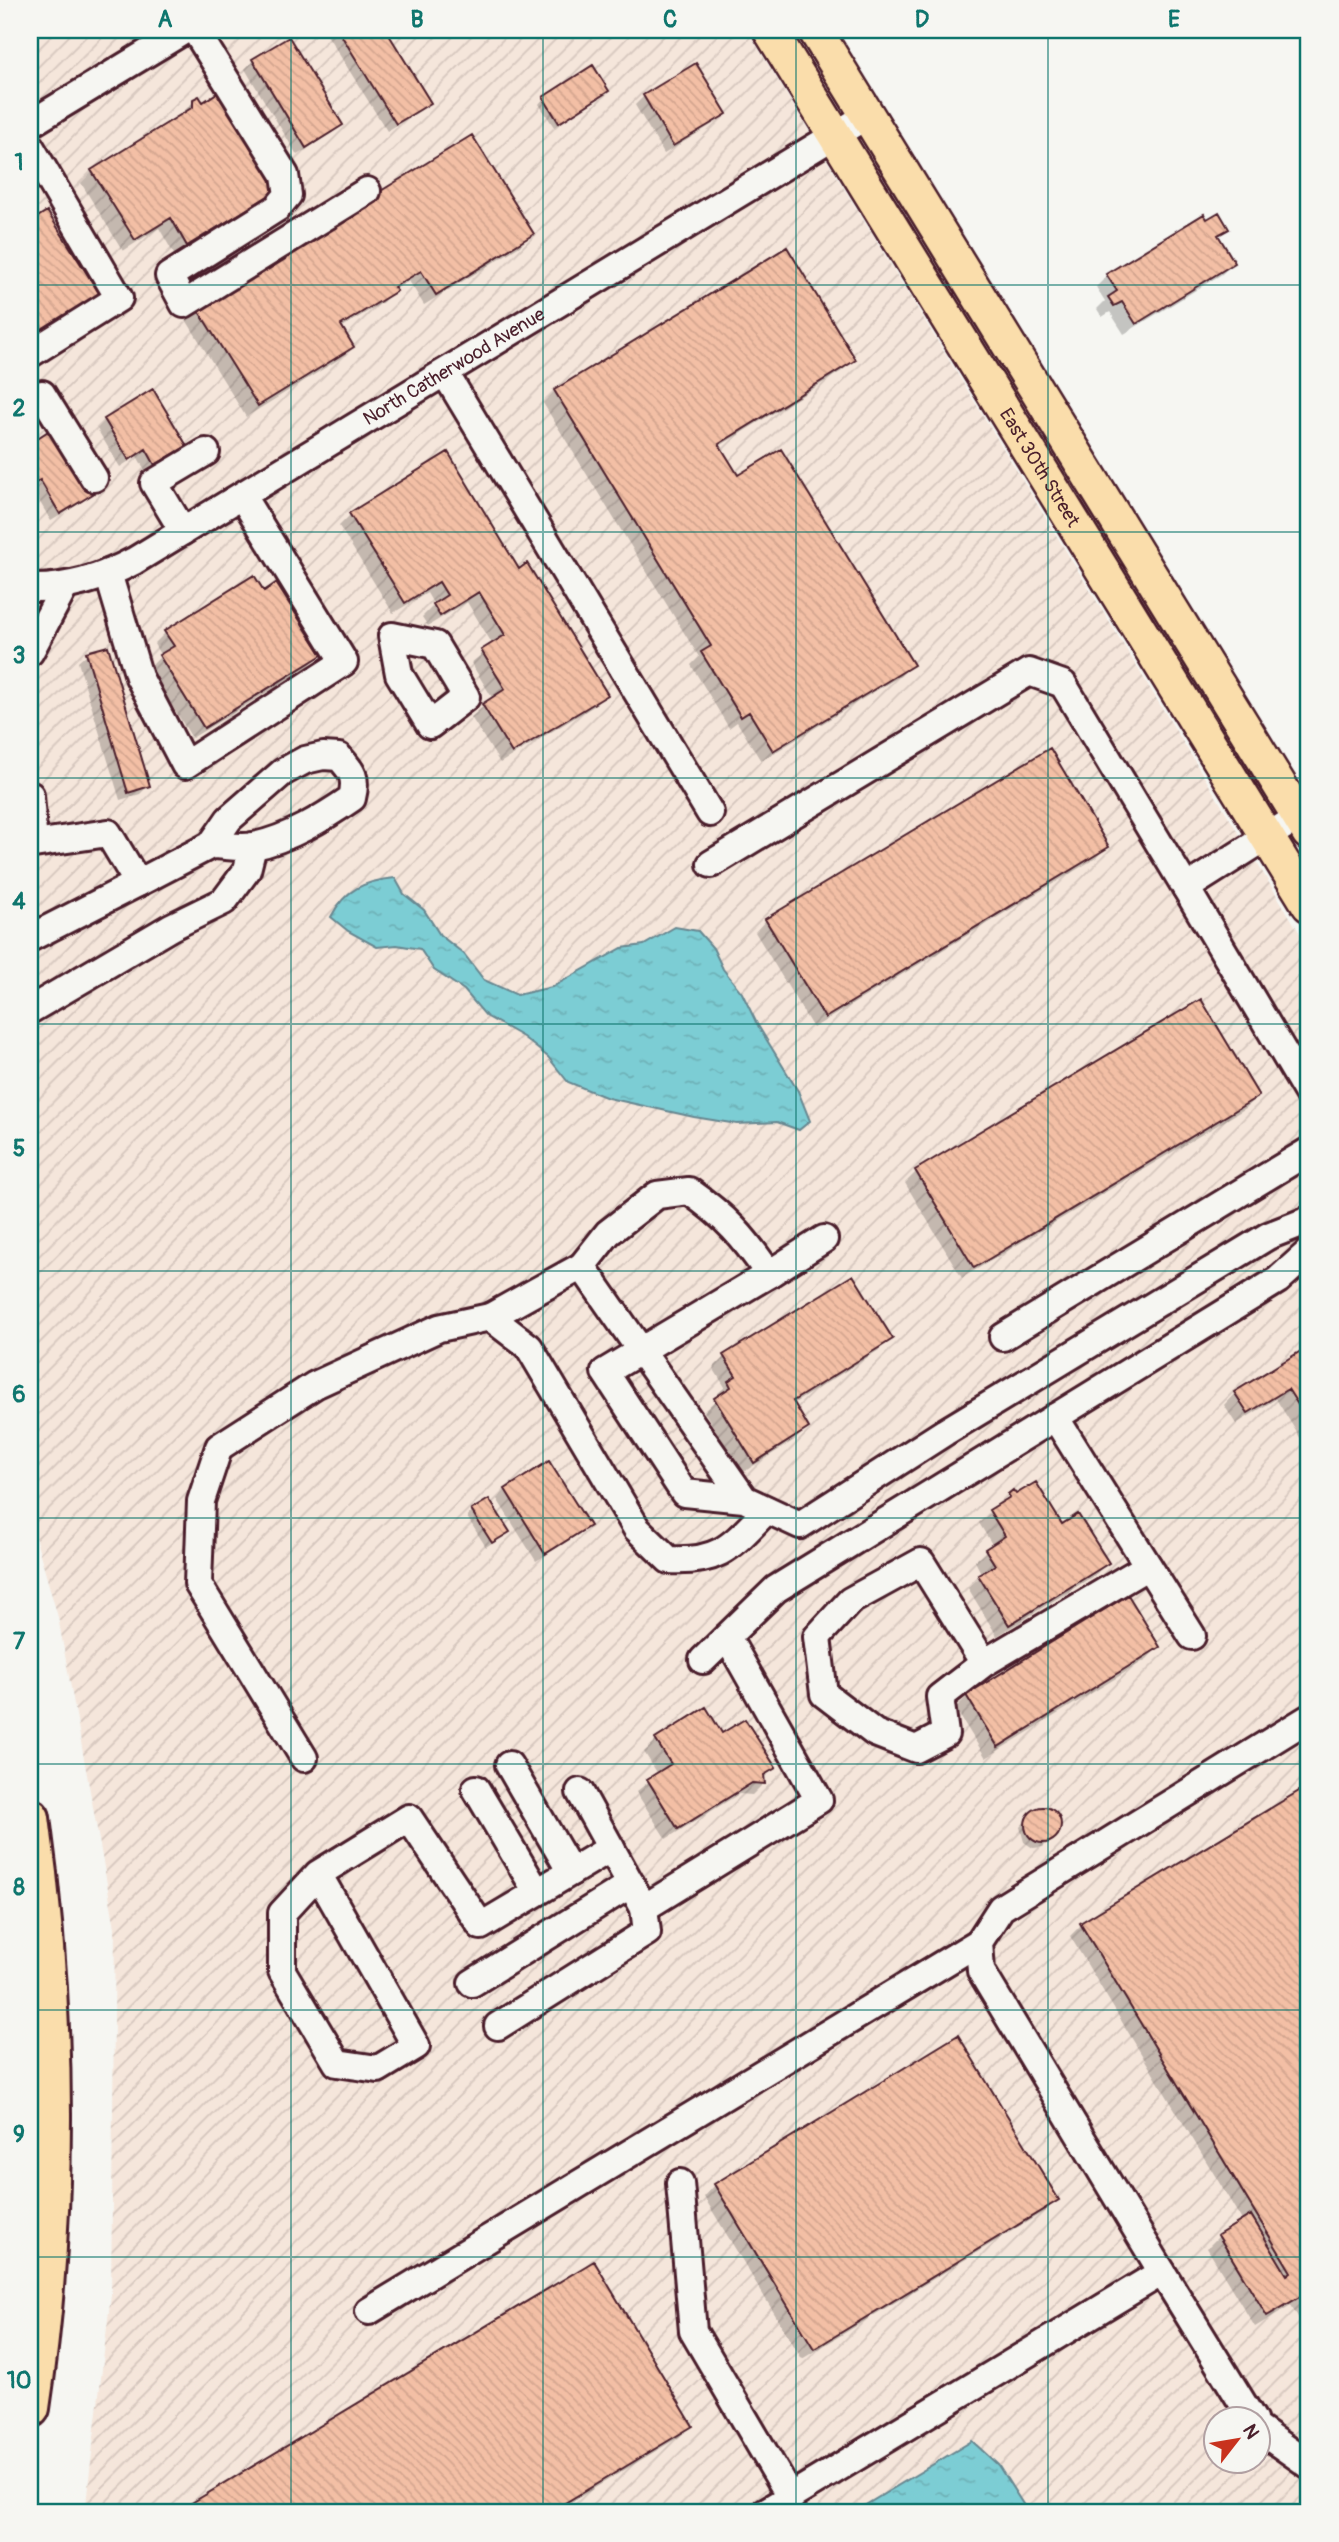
<svg xmlns="http://www.w3.org/2000/svg" width="1339" height="2542" viewBox="0 0 1339 2542" font-family="Pangolin,sans-serif">
	<defs>
		<pattern id="industrial-furrows" width="10" height="10" patternUnits="userSpaceOnUse" patternTransform="scale(1.75)"><rect width="10" height="10" fill="#f5e6db"/><path d="M-1 1l2-2M0 10L10 0M9 11l2-2" fill="none" stroke="#d4c5bc"/></pattern>
		<pattern id="water-ripples" width="26" height="14" patternUnits="userSpaceOnUse" patternTransform="scale(1.75)"><rect width="26" height="14" fill="#7ccdd4"/><path d="M2 4q2-2 4 0t4 0M15 11q2-2 4 0t4 0" fill="none" stroke="#6db0b6"/></pattern>
		<pattern id="building-back-hatch" width="6" height="6" patternUnits="userSpaceOnUse" patternTransform="scale(1.75)"><rect width="6" height="6" fill="#f3bfa5"/><path d="M-1 5l2 2M0 0l6 6M5-1l2 2" fill="none" stroke="#d2a48e"/></pattern>
	</defs>
	<rect width="100%" height="100%" fill="#f6f6f2"/>
	<filter id="ink" filterUnits="userSpaceOnUse"><feTurbulence type="fractalNoise" baseFrequency=".0143" numOctaves="2"/><feDisplacementMap in="SourceGraphic" scale="14" xChannelSelector="R" yChannelSelector="G"/><feConvolveMatrix kernelMatrix="1 2 1 2 8 2 1 2 1" color-interpolation-filters="sRGB"/></filter>
	<g filter="url(#ink)">
		<path fill="url(#industrial-furrows)" fill-rule="evenodd" d="M 30,30 L 747,30 L 1309,948 L 1309,2512 L 85,2512 L 111,2294 L 115,1927 L 58,1617 L 30,1519 ZM 1216,2420 L 1258,2420 L 1258,2462 L 1216,2462 Z"/>
		<path fill="url(#water-ripples)" stroke="#688790" stroke-width="2" d="M 395,878 L 404,894 L 424,910 L 440,935 L 464,954 L 484,980 L 517,995 L 552,987 L 622,948 L 644,945 L 675,927 L 698,931 L 713,948 L 723,969 L 742,993 L 757,1024 L 798,1091 L 810,1121 L 799,1130 L 777,1122 L 737,1124 L 694,1117 L 608,1098 L 568,1082 L 548,1057 L 523,1037 L 486,1016 L 464,990 L 434,970 L 420,949 L 397,945 L 377,947 L 348,931 L 331,917 C 345,889 365,881 395,878 Z
			M 972,2441 L 998,2465 L 1028,2512 L 854,2512 Z"/>
		<path fill="#0003" d="M 324,30 L 384,30 L 429,103 L 420,111 L 387,131 Z
			M 490,30 L 501,30 L 493,34 Z
			M 253,61 L 341,125 L 332,133 L 297,155 L 245,69 Z
			M 695,65 L 725,114 L 716,122 L 664,154 L 635,105 L 644,96 Z
			M 607,91 L 554,127 L 539,104 L 544,98 Z
			M 194,101 L 277,188 L 266,200 L 175,256 L 159,228 L 123,251 L 81,183 L 92,172 L 182,116 L 182,113 Z
			M 47,213 L 30,347 L 30,224 Z
			M 1226,229 L 1218,237 L 1233,263 L 1222,274 L 1124,334 L 1110,312 L 1102,317 L 1097,309 L 1105,301 L 1096,287 L 1108,275 Z
			M 531,234 L 520,246 L 424,305 L 409,281 L 394,290 L 383,302 L 341,328 L 352,347 L 341,358 L 246,417 L 185,318 L 196,306 Z
			M 786,250 L 853,360 L 842,371 L 718,447 L 737,477 L 911,665 L 900,676 L 761,761 L 737,722 L 729,728 L 691,665 L 699,657 L 543,403 L 555,391 Z
			M 105,421 L 185,445 L 176,454 L 146,472 L 137,456 L 120,467 L 97,429 Z
			M 53,431 L 91,494 L 82,502 L 51,521 L 31,487 L 30,488 L 30,445 Z
			M 351,514 L 519,571 L 606,694 L 594,706 L 500,763 L 471,717 L 493,699 L 471,663 L 493,645 L 467,602 L 428,626 L 422,617 L 434,605 L 427,593 L 393,613 L 339,526 Z
			M 263,593 L 319,655 L 308,667 L 192,738 L 149,668 L 161,656 L 154,644 L 166,632 Z
			M 87,654 L 148,786 L 140,794 L 120,800 L 78,662 Z
			M 1107,846 L 1096,858 L 813,1028 L 755,932 L 766,920 Z
			M 1257,1096 L 1246,1108 L 962,1278 L 905,1183 L 916,1172 Z
			M 891,1339 L 879,1350 L 793,1404 L 807,1428 L 796,1439 L 742,1473 L 704,1411 L 719,1397 L 717,1394 L 725,1387 L 713,1368 L 725,1356 Z
			M 1309,1348 L 1309,1452 L 1276,1399 L 1236,1424 L 1224,1405 L 1235,1393 Z
			M 549,1464 L 587,1526 L 579,1534 L 536,1561 L 497,1499 L 506,1490 Z
			M 1013,1493 L 1061,1527 L 1107,1563 L 1095,1575 L 997,1636 L 968,1588 L 982,1575 L 975,1561 L 993,1546 L 979,1523 Z
			M 472,1511 L 508,1532 L 486,1547 L 467,1517 Z
			M 1128,1598 L 1158,1647 L 1147,1659 L 986,1758 L 955,1708 L 967,1697 Z
			M 705,1710 L 721,1736 L 774,1768 L 763,1779 L 763,1784 L 752,1795 L 739,1794 L 666,1839 L 636,1792 L 658,1774 L 644,1752 L 656,1741 Z
			M 1309,1787 L 1309,2336 L 1291,2305 L 1255,2327 L 1207,2248 L 1219,2236 L 1243,2222 L 1070,1936 L 1081,1925 Z
			M 1043,1809 L 1057,1817 L 1059,1828 L 1058,1833 L 1043,1847 L 1033,1848 L 1024,1842 L 1020,1827 L 1033,1812 Z
			M 715,2185 L 1057,2200 L 1045,2211 L 802,2359 L 704,2197 Z
			M 691,2426 L 679,2437 L 555,2512 L 182,2512 L 186,2508 Z"/>
		<path fill="url(#building-back-hatch)" stroke="#4a1f2b" stroke-width="2" d="M 338,30 L 386,30 L 431,103 L 396,124 Z
			M 289,37 L 343,125 L 306,148 L 252,59 Z
			M 696,63 L 727,114 L 673,146 L 643,95 Z
			M 593,65 L 609,91 L 559,123 L 543,97 Z
			M 220,91 L 280,189 L 187,246 L 171,218 L 135,240 L 91,170 L 193,107 L 193,99 L 199,96 L 203,102 Z
			M 472,135 L 534,234 L 436,295 L 421,271 L 394,287 L 397,291 L 341,325 L 354,347 L 258,406 L 195,305 Z
			M 47,211 L 103,299 L 30,344 L 30,222 Z
			M 1219,212 L 1229,229 L 1218,235 L 1235,263 L 1136,324 L 1122,302 L 1114,306 L 1108,297 L 1117,291 L 1106,274 L 1204,214 L 1207,219 Z
			M 787,247 L 856,360 L 719,444 L 738,475 L 781,449 L 914,665 L 773,751 L 749,712 L 741,717 L 701,652 L 711,646 L 554,390 Z
			M 153,389 L 187,446 L 155,465 L 146,449 L 129,460 L 104,419 Z
			M 53,428 L 93,494 L 60,514 L 40,480 L 30,487 L 30,443 Z
			M 448,452 L 519,569 L 527,563 L 608,695 L 512,753 L 482,704 L 505,689 L 481,650 L 505,635 L 479,592 L 440,616 L 433,604 L 447,595 L 439,582 L 405,603 L 349,513 Z
			M 254,575 L 264,591 L 276,583 L 322,655 L 204,728 L 159,655 L 174,646 L 164,631 Z
			M 108,646 L 150,786 L 128,793 L 86,652 Z
			M 1050,748 L 1109,847 L 825,1018 L 765,919 Z
			M 1201,999 L 1259,1096 L 974,1268 L 915,1170 Z
			M 853,1275 L 893,1339 L 793,1401 L 809,1428 L 754,1463 L 714,1398 L 731,1387 L 728,1381 L 736,1376 L 723,1355 Z
			M 1309,1346 L 1309,1422 L 1288,1389 L 1248,1413 L 1234,1392 Z
			M 549,1461 L 590,1526 L 545,1554 L 505,1489 Z
			M 1036,1482 L 1062,1524 L 1078,1514 L 1109,1563 L 1009,1625 L 978,1575 L 995,1565 L 985,1549 L 1005,1536 L 989,1510 L 1010,1497 L 1008,1494 L 1013,1490 L 1016,1494 Z
			M 489,1499 L 510,1532 L 492,1543 L 471,1510 Z
			M 1128,1595 L 1160,1647 L 998,1747 L 966,1695 Z
			M 706,1707 L 722,1733 L 745,1719 L 776,1768 L 764,1775 L 765,1784 L 752,1783 L 678,1829 L 647,1779 L 671,1764 L 655,1739 Z
			M 1309,1785 L 1309,2306 L 1303,2295 L 1267,2316 L 1218,2235 L 1251,2215 L 1287,2275 L 1291,2272 L 1080,1923 Z
			M1025 1825a18 18 0 1 1 36 0a18 18 0 1 1-36 0Z
			M 958,2035 L 1059,2200 L 814,2349 L 714,2184 Z
			M 594,2261 L 693,2426 L 550,2512 L 188,2512 L 185,2507 Z"/>
		<g fill="none" stroke-linecap="round" stroke-linejoin="round">
			<defs>
				<g id="minor">
					<path d="M 195,30 L 285,175 L 288,195 L 277,208 L 169,276 L 184,304 L 367,191"/>
					<path d="M 30,124 L 185,30"/>
					<path d="M 30,146 L 119,298 L 30,354"/>
					<path d="M 445,373 L 710,813"/>
					<path d="M 30,402 L 42,394 L 94,478"/>
					<path d="M 183,531 L 154,483 L 206,452"/>
					<path d="M 108,573 L 139,677 L 185,765 L 344,662 L 242,496"/>
					<path id="s1" d="M 30,588 C 66,589 102,578 134,561 L 868,115"/>
					<path d="M 392,636 L 435,645 L 466,697 L 430,725 L 399,674 Z"/>
					<path d="M 30,652 L 65,586"/>
					<path d="M 30,795 L 34,844 L 108,833 L 138,883 L 211,845 L 229,819 L 283,772 L 305,760 L 323,756 L 339,757 C 353,772 357,778 352,798 C 323,818 289,839 254,846 C 241,849 224,845 211,845"/>
					<path d="M 711,864 L 1029,672 L 1063,684 L 1186,888 L 1309,810"/>
					<path d="M 1186,888 L 1309,1095"/>
					<path d="M 30,938 L 138,883"/>
					<path d="M 30,1010 L 171,927 L 224,901 L 247,870 L 253,846"/>
					<path d="M 582,1266 L 490,1317 L 529,1347 L 637,1529 L 669,1560 C 722,1563 733,1544 767,1510"/>
					<path d="M 769,1274 L 824,1239"/>
					<path d="M 1003,1337 L 1309,1151"/>
					<path d="M 1055,1417 L 1192,1636"/>
					<path d="M 744,1499 L 582,1266 L 608,1233 L 657,1195 L 689,1191 C 727,1218 743,1236 769,1274 L 605,1372 L 684,1493 L 744,1499 L 800,1525 L 945,1432 L 1268,1236 L 1309,1220"/>
					<path d="M 703,1660 L 776,1589 L 1278,1280 L 1309,1252"/>
					<path d="M 984,1663 L 940,1697 L 945,1734 L 916,1749 L 875,1733 L 824,1694 L 817,1637 L 850,1601 L 921,1562 L 984,1663 L 1148,1566"/>
					<path d="M 304,1758 L 198,1584 L 201,1501 L 219,1447 L 315,1385 L 439,1328 L 490,1317"/>
					<path d="M 509,1765 L 571,1872"/>
					<path d="M 476,1789 L 537,1892"/>
					<path d="M 580,1792 L 644,1908 L 819,1800 L 727,1637"/>
					<path d="M 318,1874 L 282,1913 L 282,1971 L 337,2063 L 378,2069 L 416,2046 L 318,1874 L 409,1818 L 481,1926 L 611,1848"/>
					<path d="M 472,1983 L 631,1884"/>
					<path d="M 498,2026 L 647,1932 L 644,1908"/>
					<path d="M 680,2183 L 693,2331 L 791,2498"/>
					<path d="M 1162,2272 L 981,1971 L 979,1942 L 1001,1908 L 1309,1718"/>
					<path d="M 369,2311 L 979,1942"/>
					<path d="M 1258,2429 L 1309,2465"/>
					<path d="M 765,2512 L 1162,2272 L 1253,2420"/>
				</g>
				<g id="major">
					<path id="s2" d="M 770,30 L 1309,905"/>
					<path d="M 815,30 L 1309,833"/>
				</g>
				<path id="highway" d="M 30,1818 C 57,2012 59,2215 30,2408"/>
			</defs>
			<use href="#minor" stroke="#4a1f2b" stroke-width="32"/>
			<use href="#major" stroke="#4a1f2b" stroke-width="38"/>
			<use href="#highway" stroke="#4a1f2b" stroke-width="44"/>
			<use href="#minor" stroke="#f6f6f2" stroke-width="26"/>
			<use href="#major" stroke="#faddab" stroke-width="33"/>
			<use href="#highway" stroke="#faddab" stroke-width="38"/>
		</g>
	</g>
	<path fill="none" stroke="#0f766e" stroke-width="2" stroke-opacity="0.55" d="M 291,30 L 291,2512M 543,30 L 543,2512M 796,30 L 796,2512M 1048,30 L 1048,2512M 30,285 L 1309,285M 30,532 L 1309,532M 30,778 L 1309,778M 30,1024 L 1309,1024M 30,1271 L 1309,1271M 30,1518 L 1309,1518M 30,1764 L 1309,1764M 30,2010 L 1309,2010M 30,2257 L 1309,2257"/>
	<g text-anchor="middle" dominant-baseline="central" stroke-width="6" stroke-linejoin="round" paint-order="stroke">
		<g font-size="19" fill="#4a1f2b" stroke="#f6f6f2">
			<text stroke="none"><textPath href="#s1" startOffset="483">North Catherwood Avenue</textPath></text>
			<text stroke="none"><textPath href="#s2" startOffset="514">East 30th Street</textPath></text>
		</g>
	</g>
	<rect width="1339" height="2542" fill="none" stroke="#f6f6f2" stroke-width="77"/>
	<g transform="translate(1237 2440) rotate(59)"><circle r="33" fill="#f6f6f2" stroke="#b1a0a2" stroke-width="2"/>
	<path d="M0-5L12 26L0 18L-12 26Z" fill="#c8321e"/>
	<text y="-10" font-size="19" font-weight="bold" text-anchor="middle" fill="#4a1f2b">N</text>
	</g>
	<rect x="38" y="38" width="1262" height="2466" fill="none" stroke="#0f766e" stroke-width="2.5"/>
	<g font-size="23" text-anchor="middle" font-weight="bold" fill="#0f766e">
		<text x="165" y="27">A</text>
		<text x="417" y="27">B</text>
		<text x="670" y="27">C</text>
		<text x="922" y="27">D</text>
		<text x="1174" y="27">E</text>
		<text x="19" y="170">1</text>
		<text x="19" y="416">2</text>
		<text x="19" y="663">3</text>
		<text x="19" y="909">4</text>
		<text x="19" y="1156">5</text>
		<text x="19" y="1402">6</text>
		<text x="19" y="1649">7</text>
		<text x="19" y="1895">8</text>
		<text x="19" y="2142">9</text>
		<text x="19" y="2388">10</text>
	</g>
</svg>
